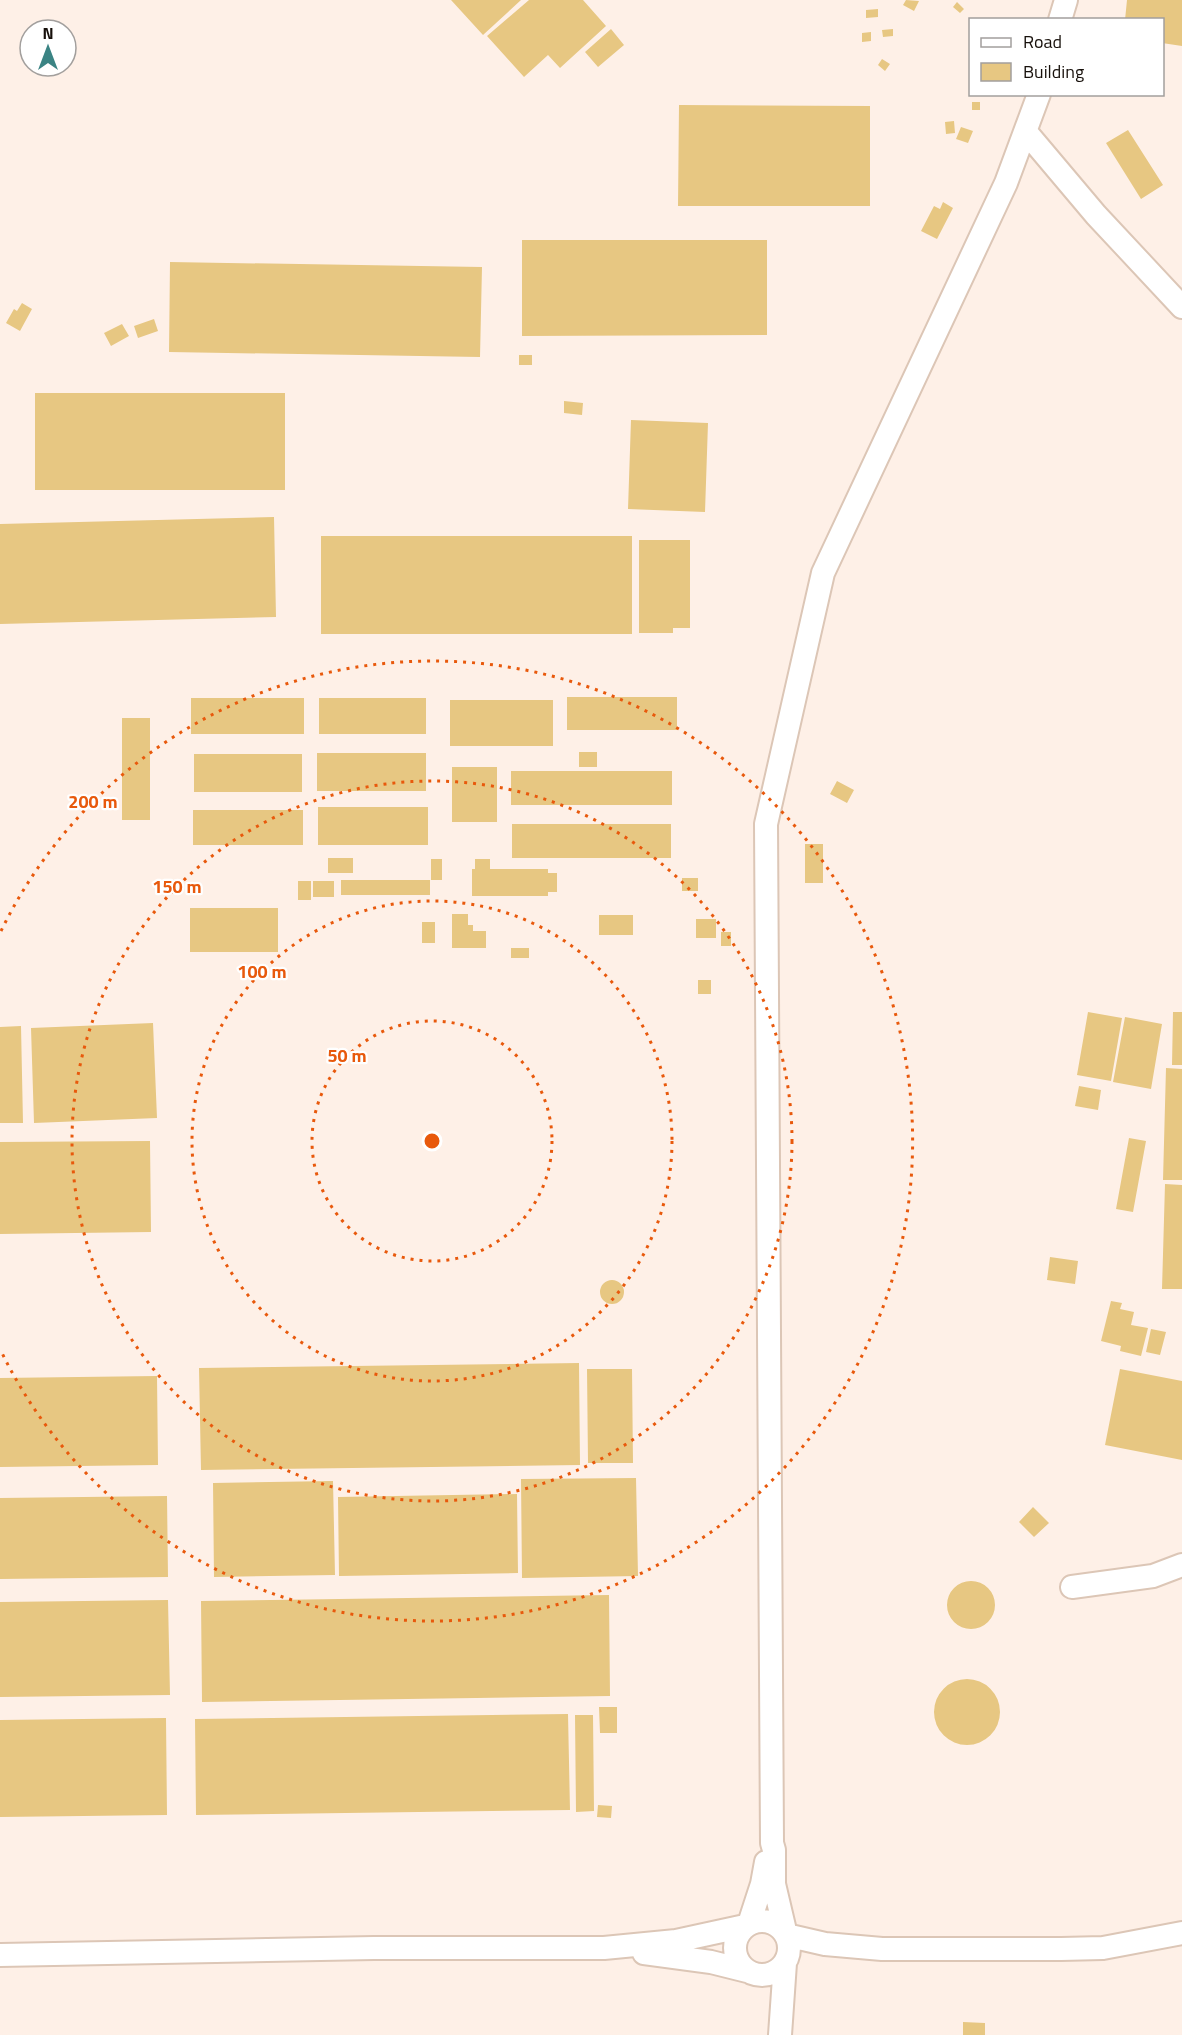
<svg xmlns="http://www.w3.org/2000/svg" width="1182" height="2035" viewBox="0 0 1182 2035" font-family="'Titillium Web',sans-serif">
	<rect width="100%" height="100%" fill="#fef0e7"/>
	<path fill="#e7c782" d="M 451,0 L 521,0 L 483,35 Z
		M 529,0 L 583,0 L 606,26 L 560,68 L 548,55 L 524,77 L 487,36 Z
		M 906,0 L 919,1 L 914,11 L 903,5 Z
		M 1127,0 L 1182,0 L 1182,46 L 1162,43 L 1162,20 L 1125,20 Z
		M 957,2 L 964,9 L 960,13 L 953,7 Z
		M 878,9 L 878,17 L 866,18 L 866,10 Z
		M 611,29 L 624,45 L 598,67 L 585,52 Z
		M 893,29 L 893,36 L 883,37 L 882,30 Z
		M 871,32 L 871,41 L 862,42 L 862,33 Z
		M 882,59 L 890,64 L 885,71 L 878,65 Z
		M 972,102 L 980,102 L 980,110 L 972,110 Z
		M 679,105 L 870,106 L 870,206 L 678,206 Z
		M 954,121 L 955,133 L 946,134 L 945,122 Z
		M 961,127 L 973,131 L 968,143 L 956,139 Z
		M 1128,130 L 1163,185 L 1141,199 L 1106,143 Z
		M 943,202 L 953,208 L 937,239 L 921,231 L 934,206 L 940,209 Z
		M 522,240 L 767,240 L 767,335 L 522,336 Z
		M 170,262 L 482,267 L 480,357 L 169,352 Z
		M 22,303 L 32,309 L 20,331 L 6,323 L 14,309 L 17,311 Z
		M 154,319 L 158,331 L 138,338 L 134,326 Z
		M 122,324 L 129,336 L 111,346 L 104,333 Z
		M 519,355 L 532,355 L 532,365 L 519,365 Z
		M 35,393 L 285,393 L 285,490 L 35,490 Z
		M 564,401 L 583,403 L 582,415 L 564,413 Z
		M 631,420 L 708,423 L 705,512 L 628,509 Z
		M 274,517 L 276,617 L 0,624 L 0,524 Z
		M 321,536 L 632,536 L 632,634 L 321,634 Z
		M 639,540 L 690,540 L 690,628 L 673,628 L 673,633 L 639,633 Z
		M 567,697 L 677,697 L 677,730 L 567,730 Z
		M 191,698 L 304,698 L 304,734 L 191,734 Z
		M 319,698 L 426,698 L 426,734 L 319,734 Z
		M 450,700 L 553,700 L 553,746 L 450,746 Z
		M 122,718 L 150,718 L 150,820 L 122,820 Z
		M 579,752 L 597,752 L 597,767 L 579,767 Z
		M 317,753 L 426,753 L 426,791 L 317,791 Z
		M 194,754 L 302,754 L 302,792 L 194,792 Z
		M 452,767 L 497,767 L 497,822 L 452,822 Z
		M 511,771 L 672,771 L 672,805 L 511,805 Z
		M 837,781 L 854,790 L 847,803 L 830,794 Z
		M 318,807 L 428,807 L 428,845 L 318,845 Z
		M 193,810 L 303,810 L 303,845 L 193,845 Z
		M 512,824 L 671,824 L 671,858 L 512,858 Z
		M 805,844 L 823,844 L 823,883 L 805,883 Z
		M 328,858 L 353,858 L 353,873 L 328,873 Z
		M 431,859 L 442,859 L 442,880 L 431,880 Z
		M 475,859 L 490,859 L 490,869 L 548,869 L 548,873 L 557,873 L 557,892 L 548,892 L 548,896 L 472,896 L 472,869 L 475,869 Z
		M 682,878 L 698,878 L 698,891 L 682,891 Z
		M 341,880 L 430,880 L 430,895 L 341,895 Z
		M 298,881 L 311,881 L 311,900 L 298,900 Z
		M 313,881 L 334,881 L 334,897 L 313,897 Z
		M 190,908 L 278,908 L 278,952 L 190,952 Z
		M 452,914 L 468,914 L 468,925 L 473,925 L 473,931 L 486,931 L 486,948 L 452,948 Z
		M 599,915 L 633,915 L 633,935 L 599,935 Z
		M 696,919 L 716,919 L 716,938 L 696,938 Z
		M 422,922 L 435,922 L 435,943 L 422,943 Z
		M 721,932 L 731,932 L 731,946 L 721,946 Z
		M 511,948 L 529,948 L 529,958 L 511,958 Z
		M 698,980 L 711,980 L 711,994 L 698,994 Z
		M 1088,1012 L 1122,1018 L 1111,1081 L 1077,1075 Z
		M 1173,1012 L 1182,1012 L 1182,1065 L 1172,1065 Z
		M 1125,1017 L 1162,1024 L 1151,1089 L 1113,1082 Z
		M 153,1023 L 157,1118 L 34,1123 L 31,1028 Z
		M 21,1026 L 23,1123 L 0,1123 L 0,1027 Z
		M 1166,1068 L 1182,1069 L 1182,1180 L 1163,1180 Z
		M 1079,1086 L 1101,1090 L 1098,1110 L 1075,1106 Z
		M 1129,1138 L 1146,1141 L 1133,1212 L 1116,1209 Z
		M 150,1141 L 151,1232 L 0,1234 L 0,1142 Z
		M 1165,1184 L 1182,1185 L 1182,1289 L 1162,1289 Z
		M 1050,1257 L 1078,1261 L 1075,1284 L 1047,1280 Z
		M600 1292a12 12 0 1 1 24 0a12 12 0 1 1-24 0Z
		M 1111,1301 L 1122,1303 L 1120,1309 L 1134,1312 L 1131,1325 L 1148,1328 L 1141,1356 L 1120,1351 L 1121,1346 L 1101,1341 Z
		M 1151,1329 L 1166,1332 L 1160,1355 L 1146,1352 Z
		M 579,1363 L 580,1465 L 201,1470 L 199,1368 Z
		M 587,1369 L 632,1369 L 633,1463 L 588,1463 Z
		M 1120,1369 L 1182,1381 L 1182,1460 L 1105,1445 Z
		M 157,1376 L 158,1465 L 0,1467 L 0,1378 Z
		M 636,1478 L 638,1576 L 522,1578 L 521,1479 Z
		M 333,1481 L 335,1575 L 214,1577 L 213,1483 Z
		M 517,1494 L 518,1573 L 339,1576 L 338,1497 Z
		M 167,1496 L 168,1577 L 0,1579 L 0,1498 Z
		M 1033,1507 L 1049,1523 L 1034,1537 L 1019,1522 Z
		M947 1605a24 24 0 1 1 48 0a24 24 0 1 1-48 0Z
		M 609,1595 L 610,1696 L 202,1702 L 201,1601 Z
		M 168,1600 L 170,1695 L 0,1697 L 0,1602 Z
		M934 1712a33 33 0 1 1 66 0a33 33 0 1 1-66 0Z
		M 599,1707 L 617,1707 L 617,1733 L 600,1733 Z
		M 568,1714 L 570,1810 L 196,1815 L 195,1719 Z
		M 575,1715 L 593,1715 L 594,1811 L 576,1812 Z
		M 166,1718 L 167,1815 L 0,1817 L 0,1720 Z
		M 598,1805 L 612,1806 L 611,1818 L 597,1817 Z
		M 963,2022 L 985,2023 L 985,2035 L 963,2035 Z"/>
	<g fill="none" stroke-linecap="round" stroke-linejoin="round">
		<defs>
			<path id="minor" d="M 1060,20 L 1066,0
				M 1039,94 L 1006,183 L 823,573 L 766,824 L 772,1843 L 774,1850 L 774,1884 L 786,1935 L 825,1944 L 882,1949 L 1061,1949 L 1103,1948 L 1182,1933
				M 1026,132 L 1096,215 L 1182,307
				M 1072,1587 L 1153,1576 L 1182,1565
				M735 1948a27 27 0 1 1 54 0a27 27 0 1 1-54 0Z
				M 749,1924 L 762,1884 L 766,1862
				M 644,1953 L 711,1962 L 747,1971
				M 0,1955 L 374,1948 L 604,1948 L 676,1941 L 745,1926
				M 780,2035 L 785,1963"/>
		</defs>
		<use href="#minor" stroke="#dcc6b6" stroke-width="26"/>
		<use href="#minor" stroke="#fff" stroke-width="22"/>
	</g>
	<g fill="none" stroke="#e8590c" stroke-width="3" stroke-dasharray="3 6">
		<circle cx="432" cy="1141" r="120"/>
		<circle cx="432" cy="1141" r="240"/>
		<circle cx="432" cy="1141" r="360"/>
		<path d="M1 931A480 480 0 1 1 1 1351"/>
	</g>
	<circle cx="432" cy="1141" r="9" fill="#e8590c" stroke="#fff" stroke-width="3"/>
	<g font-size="18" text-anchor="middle" font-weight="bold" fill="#e8590c" stroke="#fff" stroke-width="4.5" stroke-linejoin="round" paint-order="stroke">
		<text x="93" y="808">200 m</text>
		<text x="177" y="893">150 m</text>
		<text x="262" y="978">100 m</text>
		<text x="347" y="1062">50 m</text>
	</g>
	<rect x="969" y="18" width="195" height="78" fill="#ffffff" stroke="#a29f9d" stroke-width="1.5"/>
	<rect x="981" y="38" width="30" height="9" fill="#ffffff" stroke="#a29f9d" stroke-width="1.5"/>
	<text x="1023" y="48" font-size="18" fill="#17100b">Road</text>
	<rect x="981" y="63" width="30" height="18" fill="#e7c782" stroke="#a29f9d" stroke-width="1.5"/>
	<text x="1023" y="78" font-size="18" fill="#17100b">Building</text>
	<g transform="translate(48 48)"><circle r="28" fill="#ffffff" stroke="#a29f9d" stroke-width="1.5"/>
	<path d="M0-4.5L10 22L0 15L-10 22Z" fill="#3b8484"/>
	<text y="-9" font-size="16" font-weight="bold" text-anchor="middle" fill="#17100b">N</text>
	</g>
</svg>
